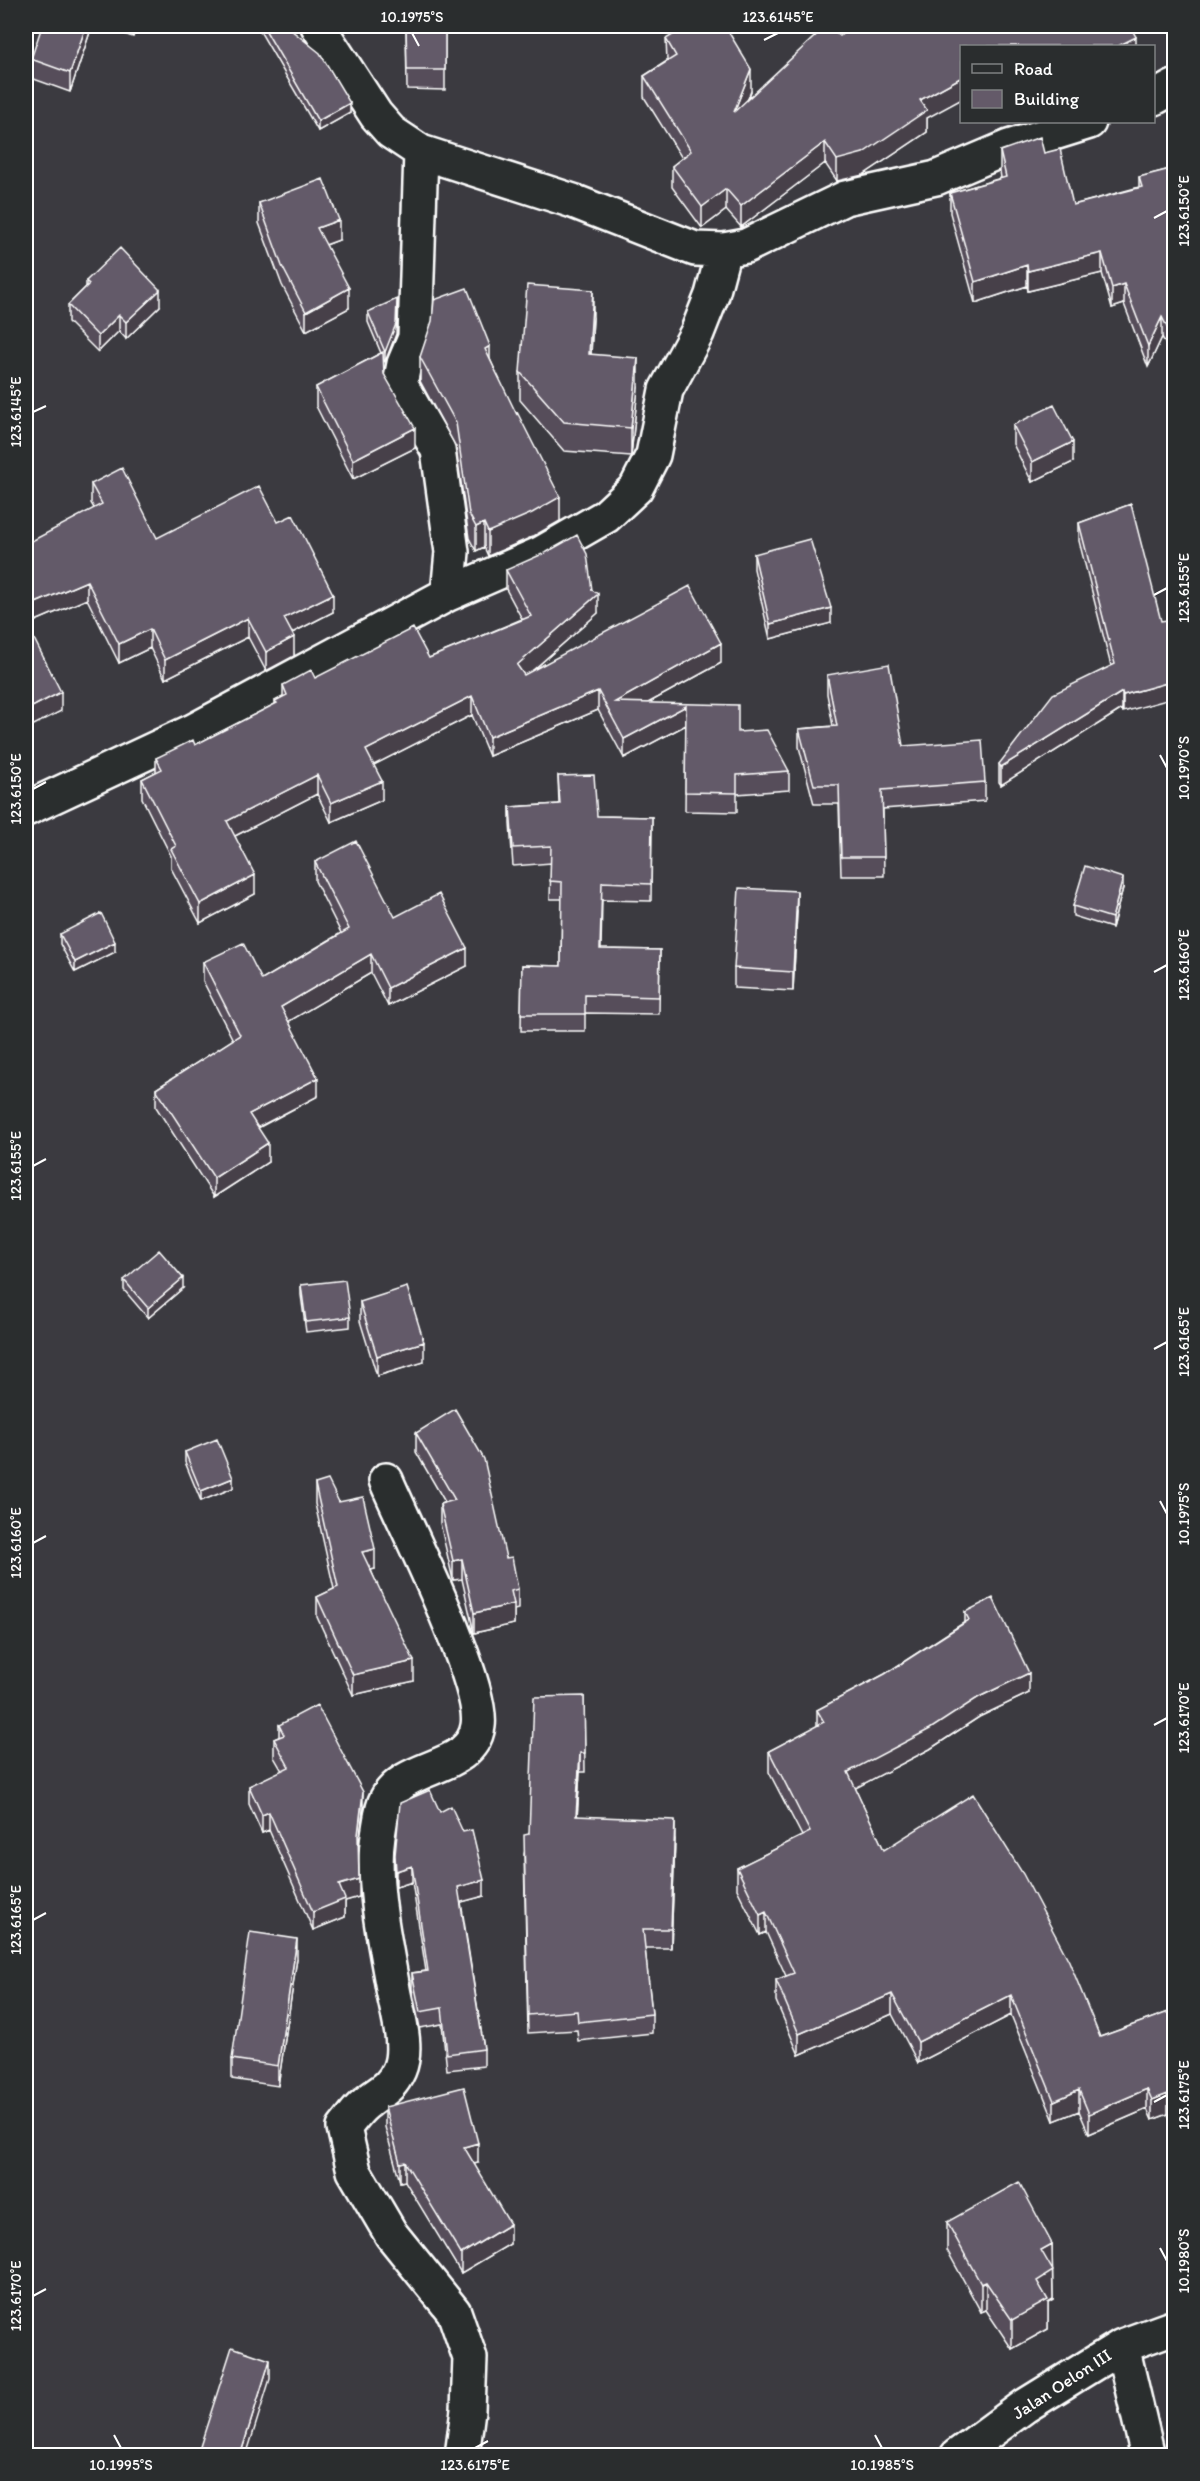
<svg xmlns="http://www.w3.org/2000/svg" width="1200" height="2481" viewBox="0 0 1200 2481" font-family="Itim,sans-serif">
	<rect width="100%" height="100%" fill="#3b3a40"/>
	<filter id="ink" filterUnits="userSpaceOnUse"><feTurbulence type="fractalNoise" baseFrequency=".0167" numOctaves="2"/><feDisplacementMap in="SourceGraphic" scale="12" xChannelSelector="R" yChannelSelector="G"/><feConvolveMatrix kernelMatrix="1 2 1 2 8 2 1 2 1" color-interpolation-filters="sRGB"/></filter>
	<g filter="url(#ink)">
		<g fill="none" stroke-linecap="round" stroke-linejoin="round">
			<defs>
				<path id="minor" d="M 318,26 L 376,115 L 391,132 L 421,152 L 573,201 L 695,249 L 724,250 L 746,246 L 845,198 L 936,178 L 1009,147 L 1089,122
					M 1154,98 L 1174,87
					M 421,152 L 415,338 L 404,364 L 400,384 L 438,450 L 452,552 L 448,594
					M 26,809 L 193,731 L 448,594 L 540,554 L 606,516 L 636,488 L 653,455 L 666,390 L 697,333 L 712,295 L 724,250
					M 386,1480 C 406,1527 485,1684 478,1726 C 471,1772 405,1762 386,1800 C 381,1809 380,1825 378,1835 C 371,1881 385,1943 393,1989 C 397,2012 409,2047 399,2070 C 390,2090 380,2091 365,2104 C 357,2110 351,2120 344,2128 L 354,2171 L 391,2234 L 454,2312 L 470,2358 L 468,2410 L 462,2456
					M 1122,2346 L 1148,2456
					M 957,2456 L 1025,2406 L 1122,2346 L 1174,2327"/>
			</defs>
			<use href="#minor" stroke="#fff" stroke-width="38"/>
			<use href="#minor" stroke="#2a2d2e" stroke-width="33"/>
		</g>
		<path fill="#564d5a" stroke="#fff" stroke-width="1.5" d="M 92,26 L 70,92 L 31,78 L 31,59 Z
			M 101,26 L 137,26 L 133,37 Z
			M 257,26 L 286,26 L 350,113 L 318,131 Z
			M 406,26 L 445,26 L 445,90 L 407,89 Z
			M 840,36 L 1136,46 L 962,46 L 927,118 L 927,132 L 863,175 L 837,181 L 825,163 L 741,227 L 726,210 L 702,228 L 672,187 L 672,166 L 682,158 L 644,97 L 644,76 L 667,61 L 666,39 L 751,91 L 748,99 Z
			M 1000,151 L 1044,153 L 1073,205 L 1139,187 L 1139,177 L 1174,168 L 1174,361 L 1162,337 L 1148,367 L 1124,304 L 1112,308 L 1102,273 L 1028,291 L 1027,286 L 975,303 L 950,213 L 950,193 L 1001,178 L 1000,171 Z
			M 259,203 L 339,240 L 326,245 L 349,308 L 306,331 L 282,285 L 259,223 Z
			M 86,281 L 160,306 L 126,339 L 119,331 L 98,352 L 68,322 L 68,305 L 86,287 Z
			M 368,312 L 396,334 L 385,362 L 383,358 L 384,374 L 415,448 L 353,479 L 316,406 L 316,387 L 381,353 L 368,322 Z
			M 593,318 L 591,355 L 638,387 L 631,456 L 564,451 L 520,400 L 520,372 Z
			M 420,357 L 490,359 L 560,521 L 532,537 L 488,556 L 484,547 L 476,551 L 469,538 L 456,447 L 420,381 Z
			M 1013,425 L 1073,462 L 1032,482 L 1013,444 Z
			M 91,484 L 157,538 L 278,522 L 333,612 L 292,633 L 294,656 L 266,671 L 248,637 L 165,679 L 150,648 L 119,663 L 87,599 L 26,625 L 94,508 L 91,503 Z
			M 1131,504 L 1123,712 L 1122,709 L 1001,785 L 999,782 L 999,764 L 1111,666 L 1079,541 L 1079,523 Z
			M 754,554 L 831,623 L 770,639 L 754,569 Z
			M 506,570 L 592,590 L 598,613 L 531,672 L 721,663 L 648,703 L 738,732 L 789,771 L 789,790 L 737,794 L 737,812 L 685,811 L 686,725 L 624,758 L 598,710 L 489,756 L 472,715 L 373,765 L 382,800 L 331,822 L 317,794 L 235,836 L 255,894 L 200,923 L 171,868 L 171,856 L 142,798 L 142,779 L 156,772 L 156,758 L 195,745 L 275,704 L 275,701 L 283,697 L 283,685 L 429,658 L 522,619 L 506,589 Z
			M 827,675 L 903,746 L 985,782 L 985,801 L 883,809 L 884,876 L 841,876 L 839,804 L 814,804 L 799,747 L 799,729 L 833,726 L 827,694 Z
			M 558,776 L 597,816 L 652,817 L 651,901 L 602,900 L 601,949 L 660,950 L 659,1014 L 585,1013 L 585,1031 L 521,1031 L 522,965 L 561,966 L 562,899 L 550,899 L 551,863 L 513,866 L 510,824 L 510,807 L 559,804 Z
			M 315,862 L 467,966 L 388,1006 L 371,973 L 289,1021 L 318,1096 L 258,1128 L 268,1162 L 214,1197 L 156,1107 L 156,1089 L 233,1040 L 203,981 L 203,962 L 262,980 L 341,933 L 315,881 Z
			M 1123,888 L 1112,928 L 1073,916 L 1073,906 Z
			M 797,911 L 793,991 L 734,988 L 734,968 Z
			M 60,934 L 115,952 L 75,972 L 60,944 Z
			M 124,1280 L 183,1288 L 148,1318 L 124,1290 Z
			M 301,1285 L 350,1317 L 350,1327 L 306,1332 L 301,1295 Z
			M 360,1302 L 424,1362 L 377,1376 L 360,1321 Z
			M 416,1433 L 506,1558 L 518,1589 L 518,1609 L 514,1610 L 514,1624 L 474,1633 L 462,1579 L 453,1580 L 440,1523 L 440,1504 L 445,1502 L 416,1452 Z
			M 185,1452 L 233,1488 L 201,1501 L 185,1462 Z
			M 315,1484 L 339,1502 L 375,1569 L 371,1570 L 414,1681 L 353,1695 L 317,1617 L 317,1597 L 334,1589 L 315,1504 Z
			M 965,1612 L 1029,1693 L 979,1717 L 930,1749 L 855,1788 L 884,1850 L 1100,2037 L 1174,2010 L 1174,2128 L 1168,2114 L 1152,2120 L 1147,2109 L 1089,2134 L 1079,2111 L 1054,2121 L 1011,2015 L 918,2063 L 892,2014 L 799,2055 L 776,2001 L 776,1980 L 786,1976 L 766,1932 L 760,1935 L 737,1889 L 737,1868 L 802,1836 L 769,1772 L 769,1751 L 817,1726 L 817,1710 L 885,1674 L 965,1622 Z
			M 584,1696 L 585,1772 L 580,1772 L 577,1816 L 675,1839 L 671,1948 L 645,1948 L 652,2014 L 652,2033 L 578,2041 L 577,2030 L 528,2033 L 524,1854 L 529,1834 Z
			M 279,1725 L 363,1810 L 358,1849 L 359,1897 L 345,1901 L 345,1917 L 313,1930 L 269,1830 L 262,1833 L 249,1804 L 249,1786 L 282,1771 L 274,1757 L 274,1739 L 279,1737 Z
			M 440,1812 L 484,1896 L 461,1902 L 484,2049 L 484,2066 L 447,2070 L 442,2024 L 420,2028 L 412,1989 L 412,1973 L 426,1971 L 412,1882 L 396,1887 L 395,1871 L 395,1855 Z
			M 297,1958 L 278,2086 L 232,2079 L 232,2059 Z
			M 385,2107 L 478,2163 L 474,2164 L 510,2244 L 461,2273 L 405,2181 L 400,2182 L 385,2127 Z
			M 947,2222 L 1052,2244 L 1053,2300 L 1048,2303 L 1048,2329 L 1012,2349 L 986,2310 L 981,2312 L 947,2250 Z"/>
		<path fill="#463f4a" stroke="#fff" stroke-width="1.5" d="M 86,26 L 92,26 L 70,92 L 70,73 Z
			M 133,26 L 137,26 L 133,37 Z
			M 1136,37 L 1136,46 L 1118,46 Z
			M 751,69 L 751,91 L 734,134 L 734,112 Z
			M 962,77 L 962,99 L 927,118 L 927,132 L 863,175 L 837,181 L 837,160 L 920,100 Z
			M 350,103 L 350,113 L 318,131 L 318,121 Z
			M 825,142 L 825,163 L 741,227 L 741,206 Z
			M 726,189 L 726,210 L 702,228 L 702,207 Z
			M 339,220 L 339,240 L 317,248 L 317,228 Z
			M 1102,253 L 1102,273 L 1028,291 L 1028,271 Z
			M 1027,265 L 1027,286 L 975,303 L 975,282 Z
			M 1124,284 L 1124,304 L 1112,308 L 1112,288 Z
			M 349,288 L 349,308 L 306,331 L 306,312 Z
			M 160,290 L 160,306 L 126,339 L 126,322 Z
			M 593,290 L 593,318 L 589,383 L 589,354 Z
			M 397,299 L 396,334 L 385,362 L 385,352 Z
			M 119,315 L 119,331 L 98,352 L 98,336 Z
			M 1162,317 L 1162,337 L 1148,367 L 1148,346 Z
			M 490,346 L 490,369 L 485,349 Z
			M 638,358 L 638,387 L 631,456 L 631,428 Z
			M 415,428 L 415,448 L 353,479 L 353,460 Z
			M 1073,442 L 1073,462 L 1032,482 L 1032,462 Z
			M 560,497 L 560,521 L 532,537 L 488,556 L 488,532 Z
			M 484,523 L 484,547 L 476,551 L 476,527 Z
			M 87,581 L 87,599 L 26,625 L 26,607 Z
			M 333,594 L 333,612 L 284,637 L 284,618 Z
			M 598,594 L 598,613 L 517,684 L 517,665 Z
			M 831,608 L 831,623 L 770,639 L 770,624 Z
			M 248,618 L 248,637 L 165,679 L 165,660 Z
			M 150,629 L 150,648 L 119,663 L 119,644 Z
			M 294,637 L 294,656 L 266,671 L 266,652 Z
			M 721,643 L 721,663 L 615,721 L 615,702 Z
			M 1174,681 L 1174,698 L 1123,712 L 1123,695 Z
			M 598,691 L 598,710 L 489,756 L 489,737 Z
			M 61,692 L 61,711 L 26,729 L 26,710 Z
			M 1122,692 L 1122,709 L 1001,785 L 1001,767 Z
			M 472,696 L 472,715 L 366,769 L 366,750 Z
			M 686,706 L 686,725 L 624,758 L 624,739 Z
			M 317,775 L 317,794 L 227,840 L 227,821 Z
			M 382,781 L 382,800 L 331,822 L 331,803 Z
			M 255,875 L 255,894 L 200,923 L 200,904 Z
			M 1123,878 L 1123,888 L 1112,928 L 1112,918 Z
			M 797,891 L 797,911 L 793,991 L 793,972 Z
			M 115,942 L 115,952 L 75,972 L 75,962 Z
			M 467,948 L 467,966 L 388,1006 L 388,988 Z
			M 371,954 L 371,973 L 281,1026 L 281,1007 Z
			M 318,1078 L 318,1096 L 249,1132 L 249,1114 Z
			M 268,1143 L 268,1162 L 214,1197 L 214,1178 Z
			M 183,1278 L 183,1288 L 148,1318 L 148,1308 Z
			M 424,1342 L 424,1362 L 377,1376 L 377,1356 Z
			M 233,1478 L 233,1488 L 201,1501 L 201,1491 Z
			M 375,1549 L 375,1569 L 362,1572 L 362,1552 Z
			M 462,1559 L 462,1579 L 453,1580 L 453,1561 Z
			M 514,1604 L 514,1624 L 474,1633 L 474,1613 Z
			M 414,1661 L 414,1681 L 353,1695 L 353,1675 Z
			M 1029,1673 L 1029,1693 L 979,1717 L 930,1749 L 848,1792 L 848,1772 L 979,1697 Z
			M 580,1753 L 580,1772 L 576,1835 L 576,1816 Z
			M 363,1792 L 363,1810 L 358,1853 L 358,1835 Z
			M 269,1812 L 269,1830 L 262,1833 L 262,1815 Z
			M 675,1820 L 675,1839 L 671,1948 L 671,1929 Z
			M 412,1866 L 412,1882 L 396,1887 L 396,1871 Z
			M 359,1879 L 359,1897 L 345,1901 L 345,1917 L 313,1930 L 313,1912 L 339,1885 Z
			M 484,1880 L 484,1896 L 458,1903 L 458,1887 Z
			M 766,1912 L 766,1932 L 760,1935 L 760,1915 Z
			M 297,1939 L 297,1958 L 278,2086 L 278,2066 Z
			M 892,1994 L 892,2014 L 799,2055 L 799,2034 Z
			M 1011,1995 L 1011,2015 L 918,2063 L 918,2042 Z
			M 1147,2089 L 1147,2109 L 1089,2134 L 1089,2114 Z
			M 1079,2090 L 1079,2111 L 1054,2121 L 1054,2101 Z
			M 1168,2094 L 1168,2114 L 1152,2120 L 1152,2100 Z
			M 478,2143 L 478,2163 L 464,2166 L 464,2147 Z
			M 405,2162 L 405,2181 L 400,2182 L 400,2163 Z
			M 510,2224 L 510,2244 L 461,2273 L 461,2254 Z
			M 1052,2244 L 1053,2300 L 1048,2303 L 1048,2329 L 1012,2349 L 1012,2320 L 1037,2281 L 1041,2250 Z
			M 986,2282 L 986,2310 L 981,2312 L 981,2284 Z
			M 270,2360 L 270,2379 L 246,2456 L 240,2456 Z"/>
		<path fill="#645a69" stroke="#fff" stroke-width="1.5" d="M 42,26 L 86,26 L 70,73 L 31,59 Z
			M 263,26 L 286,26 L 320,53 L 350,103 L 318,121 Z
			M 406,26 L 445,26 L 445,70 L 407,70 Z
			M 687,26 L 725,26 L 751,69 L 734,112 L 826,26 L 829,26 L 840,36 L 851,26 L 1130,26 L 1136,37 L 1118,46 L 962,46 L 962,77 L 920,100 L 927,110 L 863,153 L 837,160 L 825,142 L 741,206 L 726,189 L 702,207 L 672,166 L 691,151 L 644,76 L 676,56 L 666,39 Z
			M 1040,137 L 1044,153 L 1060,149 L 1073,205 L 1142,187 L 1139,177 L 1174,168 L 1174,341 L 1162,317 L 1148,346 L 1124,284 L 1112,288 L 1102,253 L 1028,271 L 1027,265 L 975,282 L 950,193 L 1006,177 L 1000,151 Z
			M 323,179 L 339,220 L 317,228 L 349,288 L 306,312 L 282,266 L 259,203 Z
			M 120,248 L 160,290 L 126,322 L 119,315 L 98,336 L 68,305 L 89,284 L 86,281 Z
			M 527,285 L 593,290 L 589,354 L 638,358 L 631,428 L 564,422 L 520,372 Z
			M 467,288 L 490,346 L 485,349 L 517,415 L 517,412 L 560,497 L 532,513 L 488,532 L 484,523 L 476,527 L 469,514 L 456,423 L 420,357 L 432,321 L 434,300 Z
			M 397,299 L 396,324 L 385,352 L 368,312 Z
			M 383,352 L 384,374 L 415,428 L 353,460 L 316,387 Z
			M 1054,405 L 1073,442 L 1032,462 L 1013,425 Z
			M 122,468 L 157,538 L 259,486 L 278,522 L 293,515 L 333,594 L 284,618 L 294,637 L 266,652 L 248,618 L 165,660 L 150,629 L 119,644 L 87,581 L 26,607 L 26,544 L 102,504 L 91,484 Z
			M 1131,504 L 1161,621 L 1174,619 L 1174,681 L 1123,695 L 1122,692 L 1001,767 L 999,764 L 1053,694 L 1115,664 L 1079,523 Z
			M 577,535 L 587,554 L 592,590 L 598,594 L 517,665 L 524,675 L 690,586 L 721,643 L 615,702 L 738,705 L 738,732 L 767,730 L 789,771 L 737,775 L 737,793 L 685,792 L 686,706 L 624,739 L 598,691 L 489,737 L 472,696 L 366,750 L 382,781 L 331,803 L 317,775 L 227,821 L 255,875 L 200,904 L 171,849 L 176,846 L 142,779 L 162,769 L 156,758 L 193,740 L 195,745 L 277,703 L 275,701 L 287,695 L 283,685 L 311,670 L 315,678 L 413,628 L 429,658 L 531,616 L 506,570 L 547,552 Z
			M 810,539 L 831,608 L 770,624 L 754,554 Z
			M 27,625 L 61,692 L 26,710 L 26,626 Z
			M 889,664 L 903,746 L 982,740 L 985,782 L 882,790 L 884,857 L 841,857 L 839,785 L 814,785 L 799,729 L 837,726 L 827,675 Z
			M 594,775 L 597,816 L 652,817 L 651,884 L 602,882 L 600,949 L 660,950 L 659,997 L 585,995 L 585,1014 L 521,1014 L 522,965 L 561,966 L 562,882 L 550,881 L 551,846 L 513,848 L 510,807 L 560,804 L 558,776 Z
			M 356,841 L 395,917 L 439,894 L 467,948 L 388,988 L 371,954 L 281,1007 L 318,1078 L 249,1114 L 268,1143 L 214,1178 L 156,1089 L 240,1035 L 203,962 L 243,943 L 262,980 L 349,929 L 315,862 Z
			M 1085,866 L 1123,878 L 1112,918 L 1073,906 Z
			M 739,888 L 797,891 L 793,972 L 734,968 Z
			M 101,913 L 115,942 L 75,962 L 60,934 Z
			M 159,1250 L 183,1278 L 148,1308 L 124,1280 Z
			M 345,1280 L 350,1317 L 306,1322 L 301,1285 Z
			M 407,1287 L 424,1342 L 377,1356 L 360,1302 Z
			M 455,1409 L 484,1459 L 506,1558 L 512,1557 L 518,1589 L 511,1591 L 514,1604 L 474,1613 L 462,1559 L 453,1561 L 440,1504 L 455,1500 L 416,1433 Z
			M 217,1439 L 233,1478 L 201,1491 L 185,1452 Z
			M 328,1480 L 339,1502 L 363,1497 L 375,1549 L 362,1552 L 414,1661 L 353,1675 L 317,1597 L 338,1587 L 315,1484 Z
			M 993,1598 L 1029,1673 L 979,1697 L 930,1729 L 848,1772 L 884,1850 L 973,1794 L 1023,1874 L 1069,1961 L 1100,2037 L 1174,2010 L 1174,2108 L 1168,2094 L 1152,2100 L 1147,2089 L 1089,2114 L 1079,2090 L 1054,2101 L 1011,1995 L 918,2042 L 892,1994 L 799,2034 L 776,1980 L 794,1973 L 766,1912 L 760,1915 L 737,1868 L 810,1832 L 769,1751 L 824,1722 L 817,1710 L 885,1674 L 969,1620 L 965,1612 Z
			M 584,1696 L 585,1753 L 580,1753 L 576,1816 L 675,1820 L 671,1929 L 643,1929 L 652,2014 L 578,2022 L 577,2011 L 528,2015 L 524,1835 L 529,1834 L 534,1697 Z
			M 317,1705 L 363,1792 L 358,1835 L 359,1879 L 339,1885 L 345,1899 L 313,1912 L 269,1812 L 262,1815 L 249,1786 L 289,1767 L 274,1739 L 284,1735 L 279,1725 Z
			M 430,1790 L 440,1812 L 451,1806 L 463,1832 L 472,1830 L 484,1880 L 458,1887 L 484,2049 L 447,2054 L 442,2008 L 420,2012 L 412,1973 L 428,1971 L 412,1866 L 396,1871 L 395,1855 L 400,1803 Z
			M 250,1932 L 297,1939 L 278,2066 L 232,2059 Z
			M 464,2087 L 478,2143 L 464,2147 L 510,2224 L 461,2254 L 405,2162 L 400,2163 L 385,2107 Z
			M 1019,2182 L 1052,2244 L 1041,2250 L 1053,2271 L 1037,2281 L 1048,2300 L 1012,2320 L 986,2282 L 981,2284 L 947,2222 Z
			M 232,2347 L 270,2360 L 240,2456 L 197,2456 Z
			M 661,2449 L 666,2456 L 653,2456 Z"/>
	</g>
	<path fill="none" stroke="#fff" stroke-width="2" d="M 412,33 L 419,46M 764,40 L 778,33M 1154,218 L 1167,211M 33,412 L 46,406M 1154,595 L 1167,588M 1160,755 L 1167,768M 33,789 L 46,782M 1154,972 L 1167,965M 33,1166 L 46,1159M 1154,1349 L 1167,1342M 1160,1501 L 1167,1514M 33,1543 L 46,1536M 1154,1725 L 1167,1718M 33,1920 L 46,1913M 1154,2102 L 1167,2095M 1160,2248 L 1167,2261M 33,2296 L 46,2289M 114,2435 L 121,2448M 875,2435 L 882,2448M 475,2448 L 488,2441"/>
	<g text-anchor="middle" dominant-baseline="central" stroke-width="4.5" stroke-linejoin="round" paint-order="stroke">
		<g font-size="18" fill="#fff" stroke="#2a2d2e">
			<text transform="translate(1062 2384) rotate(-33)">Jalan Oelon III</text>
		</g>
	</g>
	<rect width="1200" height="2481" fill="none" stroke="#2a2d2e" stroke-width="66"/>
	<rect x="960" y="45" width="195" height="78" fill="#2a2d2e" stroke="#7f8182" stroke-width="1.5"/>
	<rect x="972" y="64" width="30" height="9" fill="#2a2d2e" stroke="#7f8182" stroke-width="1.5"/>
	<text x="1014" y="75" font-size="18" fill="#ffffff">Road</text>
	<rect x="972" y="90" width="30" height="18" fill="#645a69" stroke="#7f8182" stroke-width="1.5"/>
	<text x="1014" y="105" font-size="18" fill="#ffffff">Building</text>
	<rect x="33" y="33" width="1134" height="2415" fill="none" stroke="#fff" stroke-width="2"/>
	<g font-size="15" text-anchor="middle" fill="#fff">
		<text x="412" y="22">10.1975°S</text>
		<text x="778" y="22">123.6145°E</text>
		<text transform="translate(1184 211) rotate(-90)" y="5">123.6150°E</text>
		<text transform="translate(16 412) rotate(-90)" y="5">123.6145°E</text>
		<text transform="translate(1184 588) rotate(-90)" y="5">123.6155°E</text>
		<text transform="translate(1184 768) rotate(-90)" y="5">10.1970°S</text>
		<text transform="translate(16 789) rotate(-90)" y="5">123.6150°E</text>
		<text transform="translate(1184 965) rotate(-90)" y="5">123.6160°E</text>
		<text transform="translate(16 1166) rotate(-90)" y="5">123.6155°E</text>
		<text transform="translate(1184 1342) rotate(-90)" y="5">123.6165°E</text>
		<text transform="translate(1184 1514) rotate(-90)" y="5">10.1975°S</text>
		<text transform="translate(16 1543) rotate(-90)" y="5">123.6160°E</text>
		<text transform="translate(1184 1718) rotate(-90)" y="5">123.6170°E</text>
		<text transform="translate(16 1920) rotate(-90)" y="5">123.6165°E</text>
		<text transform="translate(1184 2095) rotate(-90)" y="5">123.6175°E</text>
		<text transform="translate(1184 2261) rotate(-90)" y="5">10.1980°S</text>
		<text transform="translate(16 2296) rotate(-90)" y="5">123.6170°E</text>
		<text x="121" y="2470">10.1995°S</text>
		<text x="475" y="2470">123.6175°E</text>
		<text x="882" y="2470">10.1985°S</text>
	</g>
</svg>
